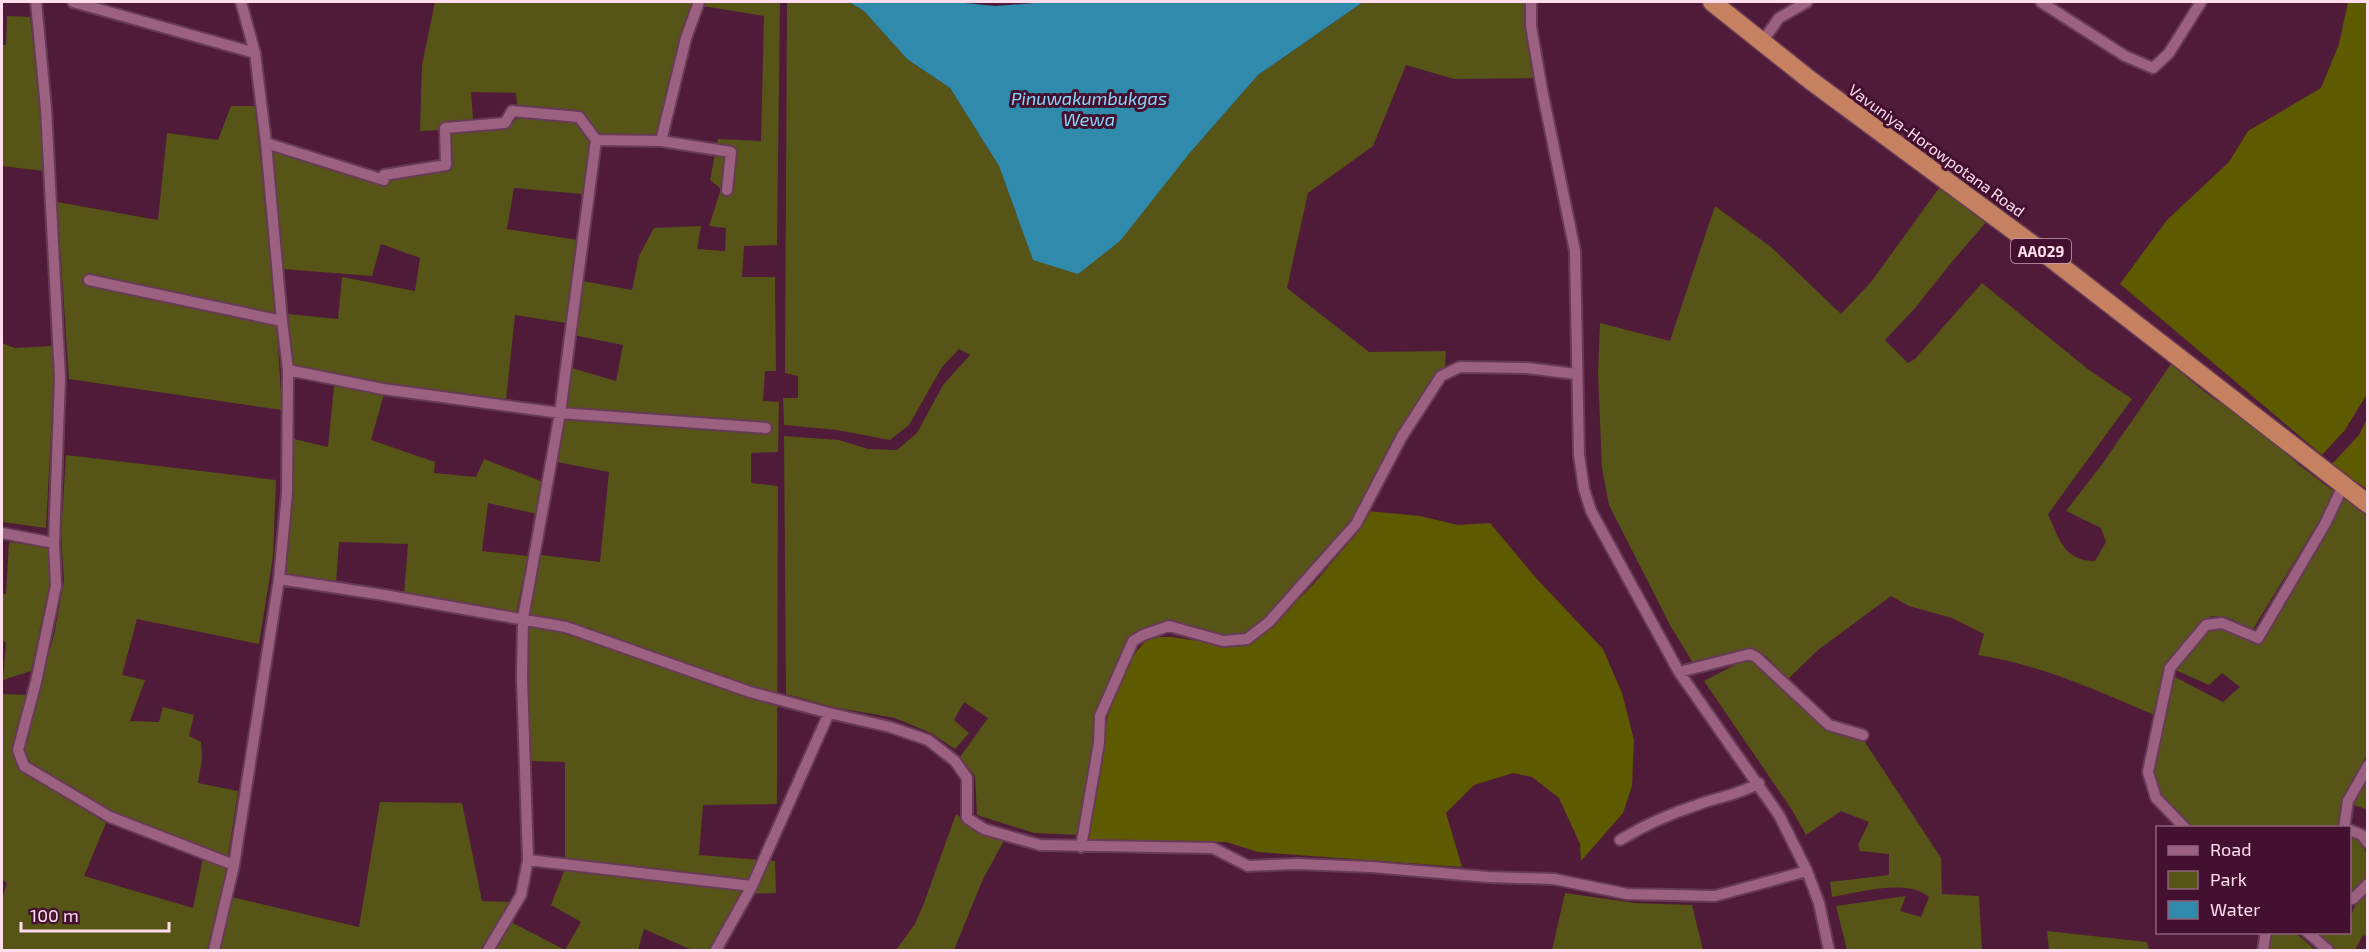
<svg xmlns="http://www.w3.org/2000/svg" width="2369" height="952" viewBox="0 0 2369 952" font-family="'Exo 2',sans-serif">
	<rect width="100%" height="100%" fill="#4f1b39"/>
	<path fill="#565416" d="M 435,2 L 780,2 L 777,245 L 744,246 L 742,277 L 775,277 L 776,371 L 765,371 L 763,401 L 779,402 L 778,452 L 751,453 L 751,483 L 778,486 L 777,804 L 703,805 L 699,855 L 775,861 L 776,893 L 743,894 L 711,950 L 692,950 L 644,929 L 638,950 L 565,950 L 581,922 L 551,905 L 565,869 L 565,762 L 529,761 L 526,624 L 541,555 L 600,562 L 609,472 L 557,462 L 572,368 L 616,381 L 623,345 L 573,335 L 583,281 L 632,290 L 639,256 L 654,228 L 701,226 L 697,249 L 725,251 L 726,228 L 709,226 L 721,189 L 710,180 L 718,139 L 761,141 L 764,16 L 703,6 L 690,44 L 666,134 L 594,134 L 582,194 L 514,188 L 507,229 L 578,240 L 566,323 L 515,315 L 506,400 L 383,383 L 294,366 L 288,314 L 338,319 L 342,277 L 415,291 L 420,258 L 381,244 L 372,276 L 283,269 L 272,151 L 388,186 L 389,177 L 452,170 L 450,131 L 507,129 L 518,117 L 516,93 L 471,92 L 473,119 L 442,126 L 441,130 L 420,131 L 422,65 Z
		M 787,2 L 849,2 L 864,11 L 907,59 L 950,88 L 999,166 L 1033,259 L 1188,155 L 1258,75 L 1363,2 L 1535,2 L 1536,20 L 1545,78 L 1454,79 L 1406,65 L 1373,146 L 1308,193 L 1287,288 L 1369,352 L 1446,351 L 1445,367 L 1417,403 L 1354,522 L 1265,622 L 1246,634 L 1228,638 L 1181,625 L 1160,623 L 1130,639 L 1096,741 L 1079,835 L 1034,833 L 977,815 L 975,776 L 960,757 L 988,718 L 964,702 L 954,720 L 969,733 L 955,749 L 931,733 L 895,718 L 833,707 L 786,694 L 784,436 L 839,440 L 868,449 L 897,450 L 917,433 L 943,385 L 970,355 L 959,349 L 942,367 L 909,425 L 890,440 L 837,430 L 784,425 L 783,398 L 798,398 L 798,376 L 785,373 Z
		M 7,16 L 30,17 L 41,110 L 44,171 L 2,166 L 2,45 L 6,45 Z
		M 231,106 L 255,106 L 276,315 L 282,410 L 69,379 L 57,202 L 158,220 L 167,133 L 218,140 Z
		M 1942,184 L 1988,220 L 1950,264 L 1916,307 L 1885,340 L 1908,363 L 1915,359 L 1982,283 L 2089,370 L 2132,399 L 2048,514 C 2059,539 2064,561 2095,561 L 2106,542 L 2101,528 L 2066,511 L 2103,463 L 2171,364 L 2206,393 L 2258,428 L 2299,465 L 2336,493 L 2252,631 L 2232,619 L 2212,616 C 2176,639 2164,676 2154,715 C 2098,691 2039,664 1978,655 L 1984,634 L 1952,618 L 1909,606 L 1891,596 L 1818,650 L 1788,679 L 1766,656 L 1747,650 L 1698,671 L 1671,627 L 1609,505 L 1602,468 L 1598,374 L 1600,323 L 1670,341 L 1715,206 L 1771,247 L 1841,314 L 1871,282 Z
		M 2,343 L 15,348 L 52,346 L 54,379 L 46,528 L 2,522 Z
		M 334,386 L 384,394 L 371,440 L 435,462 L 434,473 L 476,477 L 484,459 L 543,482 L 537,514 L 488,503 L 482,551 L 528,556 L 516,614 L 404,595 L 408,544 L 339,542 L 336,583 L 282,575 L 294,494 L 294,439 L 328,447 Z
		M 66,455 L 276,480 L 273,556 L 259,644 L 137,619 L 122,675 L 145,680 L 130,721 L 159,722 L 163,707 L 194,715 L 189,736 L 201,742 L 202,759 L 198,783 L 238,791 L 228,856 L 114,813 L 30,762 L 23,747 L 54,635 L 64,581 L 61,535 Z
		M 2345,493 L 2367,510 L 2368,754 L 2342,800 L 2342,827 L 2192,827 L 2161,798 L 2152,771 L 2171,675 L 2223,702 L 2240,687 L 2222,673 L 2209,685 L 2173,669 L 2208,629 L 2223,627 L 2262,642 Z
		M 9,542 L 49,548 L 49,587 L 31,671 L 3,680 L 6,642 L 2,641 L 2,594 L 6,594 Z
		M 1750,657 L 1826,728 L 1863,739 L 1941,858 L 1942,894 L 1979,896 L 1982,950 L 1847,950 L 1836,906 L 1906,896 L 1900,911 L 1921,917 L 1929,897 C 1906,878 1859,893 1832,897 L 1830,882 L 1889,875 L 1889,854 L 1860,851 L 1858,845 L 1869,822 L 1841,811 L 1806,835 L 1792,810 L 1704,681 Z
		M 2,694 L 28,695 L 14,749 L 20,770 L 106,823 L 84,876 L 193,908 L 203,858 L 229,868 L 207,950 L 2,950 L 2,899 L 7,883 L 2,880 Z
		M 2367,775 L 2367,815 L 2366,809 L 2356,806 L 2352,803 Z
		M 380,802 L 462,803 L 482,901 L 510,902 L 480,950 L 218,950 L 232,897 L 359,927 Z
		M 956,814 L 976,828 L 1005,839 L 983,879 L 954,950 L 896,950 L 915,924 L 924,903 Z
		M 2350,835 C 2369,842 2367,859 2367,879 L 2350,897 Z
		M 2367,891 L 2367,937 L 2363,935 L 2355,950 L 2334,950 L 2314,935 L 2315,933 L 2350,932 C 2350,911 2353,907 2367,891 Z
		M 1565,893 L 1635,903 L 1692,905 L 1703,950 L 1552,950 Z
		M 509,921 L 565,950 L 492,950 Z
		M 2047,931 L 2147,942 L 2149,950 L 2049,950 Z
		M 2271,932 L 2296,933 L 2315,950 L 2268,950 Z"/>
	<path fill="#5d5a00" d="M 2348,2 L 2367,2 L 2367,394 L 2345,430 L 2322,455 L 2120,284 L 2167,220 L 2229,162 L 2248,131 L 2321,88 L 2339,44 Z
		M 2367,419 L 2367,489 L 2331,465 L 2359,435 Z
		M 1368,511 L 1420,516 L 1458,525 L 1490,523 L 1536,578 L 1603,649 L 1622,693 L 1634,740 L 1632,786 L 1623,813 L 1581,861 L 1580,844 L 1559,798 L 1532,777 L 1513,773 L 1474,785 L 1446,813 L 1462,867 L 1258,852 L 1226,842 L 1086,840 C 1106,773 1094,688 1150,637 L 1172,637 L 1238,647 L 1265,632 L 1312,586 L 1361,528 Z"/>
	<path fill="#308aac" d="M 849,2 L 954,2 L 995,6 L 1047,2 L 1363,2 L 1258,75 L 1188,155 L 1120,241 L 1078,274 L 1033,260 L 999,166 L 950,88 L 907,59 L 864,11 Z"/>
	<g fill="none" stroke-linecap="round" stroke-linejoin="round">
		<defs>
			<path id="street" d="M 36,2 L 46,109 L 60,377 L 54,543 L 56,586 L 36,682 L 18,750 L 24,766 L 110,817 L 234,865
				M 73,2 L 255,53
				M 1531,2 L 1531,26 L 1542,90 L 1575,251 L 1579,455 L 1584,489 L 1591,511 L 1679,672 L 1779,815 L 1807,871 L 1819,903 L 1829,950
				M 2041,2 L 2125,56 L 2153,68 L 2169,53 L 2201,2
				M 1762,42 L 1779,18 L 1807,2
				M 661,141 L 731,152 L 727,190
				M 266,143 L 384,180 L 384,175 L 446,165 L 445,128 L 505,123 L 512,111 L 579,117 L 596,140
				M 89,280 L 282,321
				M 288,370 L 383,389 L 560,413 L 766,428
				M 2,533 L 54,543
				M 279,579 L 384,595 L 566,627 L 750,692 L 829,713 L 890,727 L 928,740 L 955,761 L 967,778 L 967,818 L 984,829 L 1040,845 L 1213,848 L 1248,866 L 1297,864 L 1372,867 L 1488,877 L 1554,879 L 1627,894 L 1715,896 L 1807,871
				M 1679,672 L 1750,654 L 1756,657 L 1829,725 L 1863,735
				M 2185,828 L 2156,798 L 2148,772 L 2170,668 L 2206,625 L 2222,623 L 2258,638 L 2325,524 L 2343,486
				M 2344,828 L 2348,801 L 2368,766
				M 2350,830 L 2362,835 L 2368,843
				M 1620,840 C 1645,825 1669,814 1697,805 C 1718,797 1739,795 1759,783
				M 1081,847 L 1099,743 L 1100,716 L 1133,641 L 1143,635 L 1169,626 L 1223,641 L 1247,639 L 1269,622 L 1356,524 L 1401,438 L 1441,376 L 1460,367 L 1527,368 L 1576,374
				M 528,860 L 752,886
				M 2353,899 L 2368,884
				M 2307,932 L 2328,950
				M 214,950 L 234,865 L 279,579 L 287,493 L 288,370 L 282,321 L 266,143 L 255,53 L 241,2
				M 488,950 L 521,895 L 528,860 L 522,678 L 523,618 L 560,413 L 596,140 L 661,141 L 686,38 L 699,2
				M 716,950 L 752,886 L 829,713
				M 2263,950 L 2266,932"/>
			<path id="highway" d="M 1712,2 L 1810,80 L 2044,253 L 2368,504"/>
		</defs>
		<use href="#street" stroke="#673a55" stroke-width="14"/>
		<use href="#highway" stroke="#673a55" stroke-width="21"/>
		<use href="#street" stroke="#9c6180" stroke-width="10"/>
		<use href="#highway" stroke="#c68260" stroke-width="18"/>
	</g>
	<g text-anchor="middle" dominant-baseline="central" stroke-width="6" stroke-linejoin="round" paint-order="stroke">
		<rect fill="#43102f" stroke="#c7a0b4" stroke-width="1.5" x="2011" y="239" width="60" height="24" rx="4.5"/>
		<g font-size="15" font-weight="bold" fill="#ffdded">
			<text x="2041" y="251">AA029</text>
		</g>
		<g font-size="16" fill="#ffdded" stroke="#43102f">
			<text transform="translate(1937 150) rotate(36)">Vavuniya-Horowpotana Road</text>
		</g>
		<g font-size="18" font-style="italic" fill="#8ad9fc" stroke="#43102f">
			<text x="1089" y="98">Pinuwakumbukgas<tspan x="1089" dy="21">Wewa</tspan></text>
		</g>
	</g>
	<rect width="2369" height="952" fill="none" stroke="#ffdded" stroke-width="6"/>
	<rect x="2156" y="826" width="195" height="108" fill="#43102f" stroke="#8e627b" stroke-width="1.5"/>
	<rect x="2168" y="846" width="30" height="9" fill="#9c6180" stroke="#8e627b" stroke-width="1.5"/>
	<text x="2210" y="856" font-size="18" fill="#ffdded">Road</text>
	<rect x="2168" y="871" width="30" height="18" fill="#565416" stroke="#8e627b" stroke-width="1.5"/>
	<text x="2210" y="886" font-size="18" fill="#ffdded">Park</text>
	<rect x="2168" y="901" width="30" height="18" fill="#308aac" stroke="#8e627b" stroke-width="1.5"/>
	<text x="2210" y="916" font-size="18" fill="#ffdded">Water</text>
	<path d="M21 922v9h148v-9" fill="none" stroke="#ffdded" stroke-width="3"/>
	<text x="30" y="922" font-size="18" fill="#ffdded" stroke="#43102f" stroke-width="4.5" paint-order="stroke">100 m</text>
</svg>
